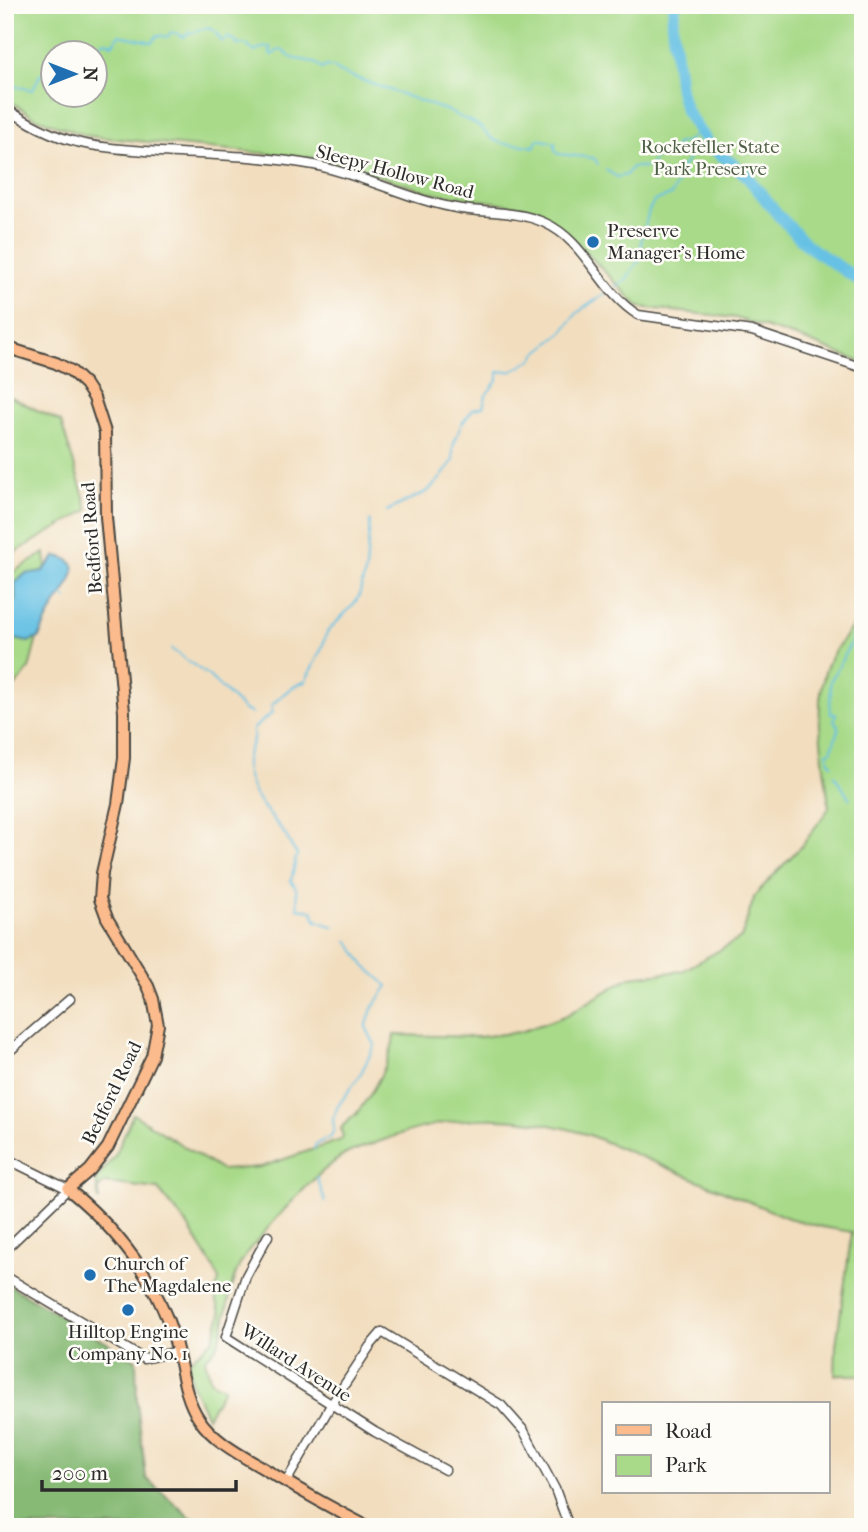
<svg xmlns="http://www.w3.org/2000/svg" width="868" height="1532" viewBox="0 0 868 1532" font-family="'IM FELL French Canon',serif">
	<rect width="100%" height="100%" fill="#fdfcf7"/>
	<filter id="ink" filterUnits="userSpaceOnUse"><feTurbulence type="fractalNoise" baseFrequency=".0143" numOctaves="2"/><feDisplacementMap in="SourceGraphic" scale="14" xChannelSelector="R" yChannelSelector="G"/><feConvolveMatrix kernelMatrix="1 2 1 2 8 2 1 2 1" color-interpolation-filters="sRGB"/></filter>
	<filter id="wash" filterUnits="userSpaceOnUse"><feTurbulence type="fractalNoise" baseFrequency=".00686" numOctaves="4" result="noise"/><feDisplacementMap in="SourceGraphic" scale="28" xChannelSelector="R" yChannelSelector="G"/><feGaussianBlur stdDeviation="1.57" result="paint"/><feColorMatrix in="noise" values="0 0 0 0 0 0 0 0 0 0 0 0 0 0 0 0 0 1.4 0 .05"/><feComposite in="paint" operator="in"/></filter>
	<g filter="url(#wash)">
		<rect width="100%" height="100%" fill="#f2debf"/>
		<path fill="#a8da89" stroke="#6a825a" stroke-width="2" fill-rule="evenodd" d="M 5,5 L 863,5 L 863,363 L 802,339 L 736,318 L 639,307 L 570,236 L 527,207 L 433,193 L 349,167 L 312,158 L 87,136 L 36,118 L 5,98 ZM 52,52 L 94,52 L 94,94 L 52,94 Z
			M 5,394 L 61,422 L 88,510 L 5,558 Z
			M 45,553 L 48,596 L 29,669 L 5,699 L 5,577 Z
			M 863,611 L 863,1375 L 835,1375 L 836,1345 L 852,1232 L 822,1227 L 788,1218 L 589,1135 C 514,1112 454,1113 381,1141 C 369,1145 356,1149 346,1154 C 317,1170 261,1234 242,1261 C 227,1285 229,1317 218,1343 C 216,1349 210,1354 205,1359 L 210,1380 L 224,1388 L 207,1417 L 192,1385 L 188,1361 L 213,1340 L 221,1314 L 214,1294 L 219,1281 L 214,1268 L 186,1223 L 158,1189 L 105,1183 L 99,1188 L 99,1201 L 96,1180 L 116,1154 L 133,1114 L 221,1170 L 261,1167 L 341,1140 L 343,1137 L 341,1129 C 345,1121 351,1120 356,1114 C 372,1094 392,1060 394,1035 L 479,1037 L 520,1032 L 565,1016 L 630,977 L 682,971 L 741,938 L 755,895 L 804,843 L 829,808 C 825,763 810,704 829,661 C 838,643 852,629 863,611 Z"/>
		<path fill="#86ba75" stroke="#587250" stroke-width="2" d="M 5,1283 L 136,1360 L 137,1402 L 146,1478 L 190,1517 L 218,1527 L 5,1527 Z"/>
		<path fill="#66c1e4" stroke="#487688" stroke-width="2" d="M 56,556 C 92,561 64,591 54,607 C 48,617 43,627 39,638 L 28,642 L 5,637 L 5,610 L 16,602 L 15,583 L 25,574 L 43,571 Z"/>
		<g fill="none" stroke-linecap="round" stroke-linejoin="round">
			<path stroke="#66c1e4" stroke-width="2" d="M 91,52 L 93,48 L 105,41 L 113,44 L 119,35 L 152,42 L 158,35 L 168,37 L 170,33 L 176,33 L 184,37 L 189,32 L 194,33 C 208,25 214,27 221,41 L 224,41 L 227,37 L 235,41 L 237,45 L 245,44 L 255,52 L 261,48 L 271,47 L 270,54 L 272,55 L 277,51 L 282,50 C 286,53 291,59 296,59 C 307,61 315,60 322,69 L 326,66 L 335,68 L 339,72 L 448,111 C 458,117 472,121 479,126 C 485,130 489,138 496,141 C 506,147 520,142 534,147 L 538,139 L 555,143 L 555,150 L 558,154 L 594,158 L 598,164
				M 5,84 L 33,90 L 40,75 L 52,68
				M 606,170 L 617,177 L 626,175 L 632,167 L 650,167 L 657,154 L 662,153 L 667,156 L 674,150 L 676,144 L 688,141
				M 615,287 L 625,281 L 641,257 L 641,242 L 649,210 L 654,201 L 671,195 L 683,174 L 681,168 L 691,156 L 688,141 L 699,131
				M 387,511 L 428,491 L 440,479 L 453,461 L 453,446 L 461,425 L 473,409 L 483,407 L 486,395 L 498,379 L 498,372 L 513,371 L 534,358 L 537,353 L 562,333 L 577,313 L 607,292
				M 62,595 L 67,599
				M 171,649 L 209,676 L 244,710 L 252,713
				M 832,764 L 829,761 L 827,752 L 831,751 L 839,727 L 834,720 L 836,714 L 831,714 C 829,703 832,692 830,681 C 843,664 849,637 863,625
				M 834,775 L 850,799
				M 335,927 L 317,921 L 312,911 L 298,908 L 296,888 L 291,881 L 297,854 C 291,848 290,842 286,836 C 269,811 250,799 246,766 C 244,752 256,745 253,729 L 273,712 L 271,706 C 281,696 292,685 305,682 L 322,648 L 327,632 L 354,604 L 359,596 L 366,569 L 370,521
				M 314,1149 L 316,1144 L 331,1137 L 334,1129 L 333,1119 L 338,1106 L 360,1075 L 375,1045 L 366,1027 L 372,1009 L 388,986 L 365,966 L 348,940
				M 317,1178 L 325,1201"/>
			<path stroke="#66c1e4" stroke-width="12" d="M 675,5 L 672,24 L 680,90 L 685,109 L 699,131 L 711,147 L 745,174 L 779,216 L 808,246 L 863,283"/>
		</g>
	</g>
	<g filter="url(#ink)">
		<g fill="none" stroke-linecap="round" stroke-linejoin="round">
			<defs>
				<path id="minor" d="M 5,108 C 27,122 51,136 77,142 C 98,148 122,149 145,151 C 201,155 259,155 314,165 C 364,175 411,201 461,209 C 489,213 519,211 545,223 C 586,241 600,292 638,315 L 752,331 L 863,368
					M 5,1055 L 70,999
					M 5,1158 L 68,1189 L 5,1250
					M 268,1236 L 246,1276 L 226,1337 L 375,1432 L 445,1470
					M 5,1276 L 144,1359 L 178,1351
					M 286,1482 L 331,1405 L 370,1346 L 382,1332 L 501,1405 L 524,1431 L 555,1489 L 569,1527"/>
				<path id="major" d="M 5,347 L 56,363 L 71,371 L 85,384 L 94,398 L 105,432 L 106,517 L 124,712 L 124,758 L 118,804 L 102,873 L 100,899 L 107,918 L 148,986 L 153,999 L 158,1025 L 152,1056 L 108,1147 L 90,1170 L 68,1189 C 117,1229 155,1277 174,1338 C 182,1365 183,1395 199,1419 C 216,1444 245,1457 271,1473 C 303,1492 335,1510 368,1527"/>
			</defs>
			<use href="#minor" stroke="#494641" stroke-width="11"/>
			<use href="#major" stroke="#494641" stroke-width="14"/>
			<use href="#minor" stroke="#fff" stroke-width="8"/>
			<use href="#major" stroke="#fbbb8c" stroke-width="10"/>
		</g>
	</g>
	<g fill="#1f6fb2" stroke="#fdfcf7" stroke-width="2.5">
		<circle cx="593" cy="242" r="7"/>
		<circle cx="90" cy="1275" r="7"/>
		<circle cx="128" cy="1310" r="7"/>
	</g>
	<g text-anchor="middle" dominant-baseline="central" stroke-width="5" stroke-linejoin="round" paint-order="stroke">
		<g font-size="19" fill="#506047" stroke="#fdfcf7">
			<text x="710" y="147">Rockefeller State<tspan x="710" dy="22">Park Preserve</tspan></text>
		</g>
		<g font-size="19" fill="#2b2b2b" stroke="#fdfcf7">
			<text transform="translate(395 172) rotate(15)">Sleepy Hollow Road</text>
			<text transform="translate(92 538) rotate(-94)">Bedford Road</text>
			<text transform="translate(112 1093) rotate(-64)">Bedford Road</text>
			<text transform="translate(296 1363) rotate(33)">Willard Avenue</text>
		</g>
		<g font-size="19" fill="#2b2b2b" stroke="#fdfcf7" text-anchor="start">
			<text x="607" y="231">Preserve<tspan x="607" dy="22">Manager's Home</tspan></text>
			<text x="104" y="1264">Church of<tspan x="104" dy="22">The Magdalene</tspan></text>
			<text x="128" y="1332" text-anchor="middle">Hilltop Engine<tspan x="128" dy="22">Company No. 1</tspan></text>
		</g>
	</g>
	<rect width="868" height="1532" fill="none" stroke="#fdfcf7" stroke-width="28"/>
	<rect x="602" y="1402" width="228" height="91" fill="#fdfcf7" stroke="#a9a8a5" stroke-width="2"/>
	<rect x="616" y="1425" width="35" height="10" fill="#fbbb8c" stroke="#a9a8a5" stroke-width="2"/>
	<text x="665" y="1438" font-size="21" fill="#2b2b2b">Road</text>
	<rect x="616" y="1455" width="35" height="21" fill="#a8da89" stroke="#a9a8a5" stroke-width="2"/>
	<text x="665" y="1472" font-size="21" fill="#2b2b2b">Park</text>
	<g transform="translate(74 74) rotate(90)"><circle r="33" fill="#fdfcf7" stroke="#a9a8a5" stroke-width="2"/>
	<path d="M0-5L12 26L0 18L-12 26Z" fill="#1f6fb2"/>
	<text y="-10" font-size="19" font-weight="bold" text-anchor="middle" fill="#2b2b2b">N</text>
	</g>
	<path d="M42 1480v10h194v-10" fill="none" stroke="#2b2b2b" stroke-width="3.5"/>
	<text x="52" y="1480" font-size="21" fill="#2b2b2b" stroke="#fdfcf7" stroke-width="5" paint-order="stroke">200 m</text>
</svg>
